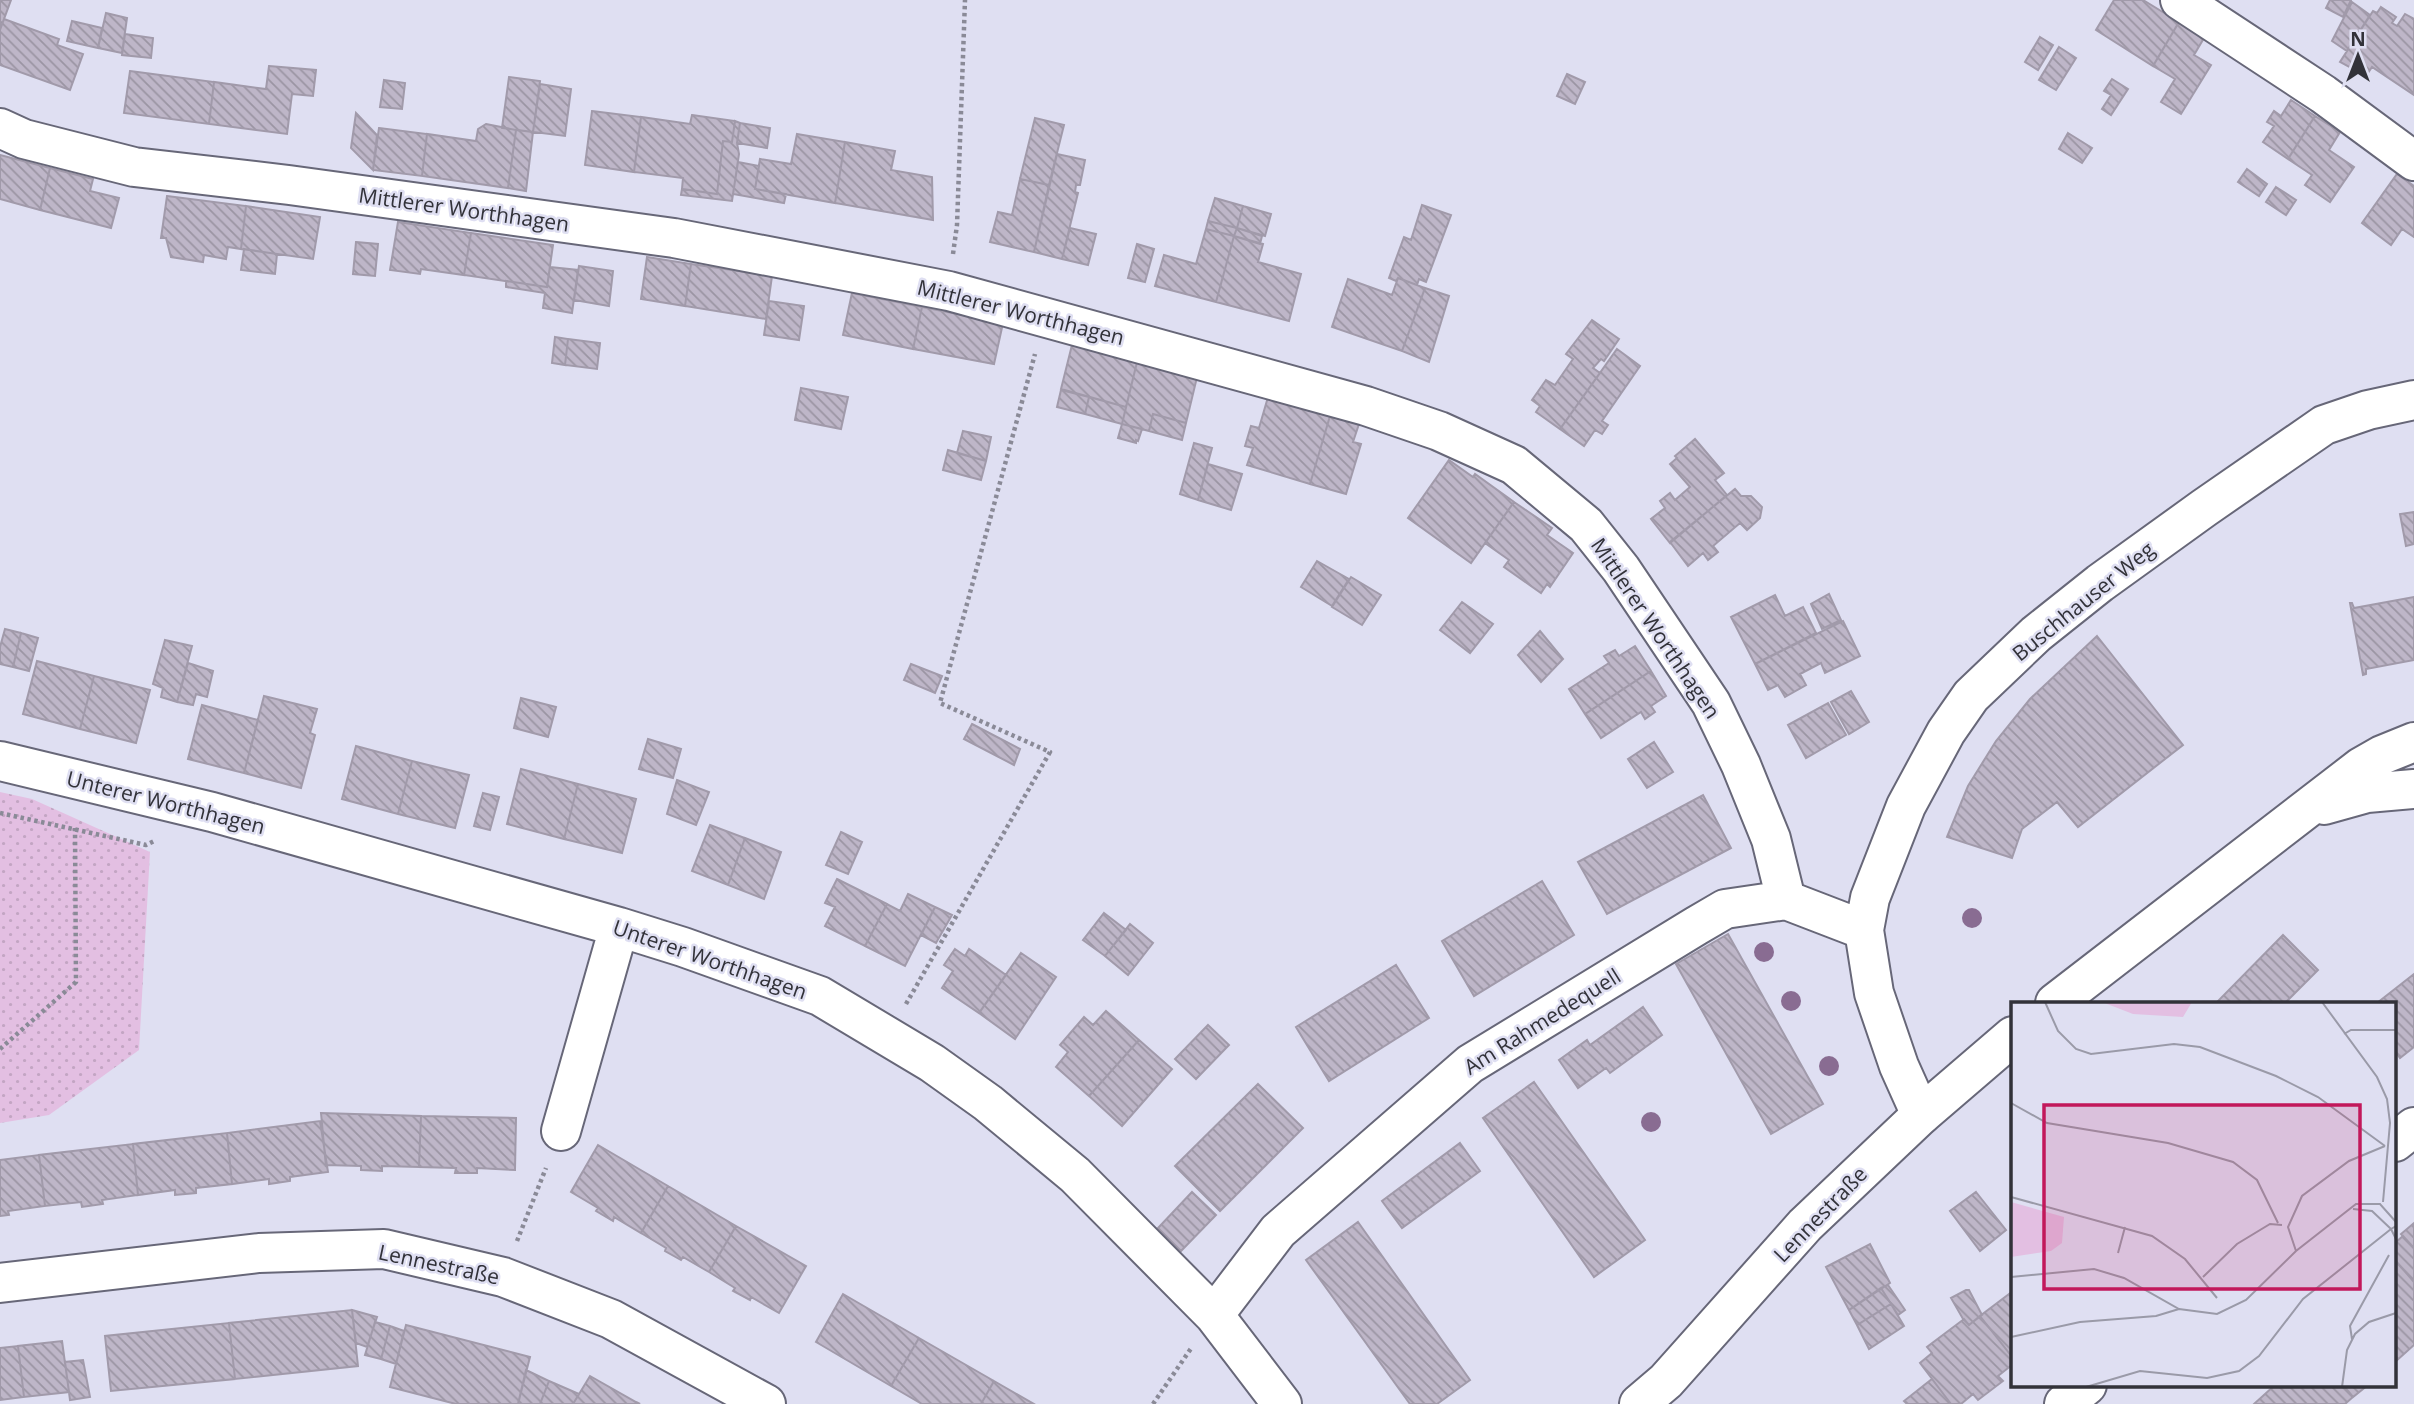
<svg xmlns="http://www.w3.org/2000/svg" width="2414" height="1404" viewBox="0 0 2414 1404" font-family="'Open Sans',sans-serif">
	<defs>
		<pattern id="grass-dots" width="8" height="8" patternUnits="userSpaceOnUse" patternTransform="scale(1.75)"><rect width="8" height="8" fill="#e3bfe2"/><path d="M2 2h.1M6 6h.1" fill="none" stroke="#c3a5c3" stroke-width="1.8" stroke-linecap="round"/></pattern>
		<pattern id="building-back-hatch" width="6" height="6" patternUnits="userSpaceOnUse" patternTransform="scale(1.75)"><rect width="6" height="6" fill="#beb6c8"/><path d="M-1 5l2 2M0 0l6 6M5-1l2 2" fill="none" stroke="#9b95a3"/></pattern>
	</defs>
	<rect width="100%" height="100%" fill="#dfdff2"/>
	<path fill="url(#grass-dots)" d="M 0,792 L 32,799 L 150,852 L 139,1050 L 49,1115 L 0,1123 Z"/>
	<path fill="url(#building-back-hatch)" stroke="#a19aaa" stroke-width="2" d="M 0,0 L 11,0 L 0,30 Z
		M 2114,0 L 2143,0 L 2179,22 L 2153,66 L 2096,30 Z
		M 2330,0 L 2351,0 L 2343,17 L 2326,8 Z
		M 2352,2 L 2370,15 L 2347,51 L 2332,41 Z
		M 2381,7 L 2396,17 L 2392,23 L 2397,26 L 2405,14 L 2414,19 L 2414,95 L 2372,67 L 2366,76 L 2340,62 L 2373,11 L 2377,13 Z
		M 106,13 L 127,18 L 122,53 L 98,48 Z
		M 4,19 L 59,39 L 57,45 L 83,54 L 70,90 L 0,65 L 0,30 Z
		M 72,21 L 102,28 L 98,48 L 67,41 Z
		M 2179,22 L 2204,38 L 2194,55 L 2211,65 L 2181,114 L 2161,102 L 2175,79 L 2153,66 Z
		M 125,34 L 153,38 L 151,58 L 122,55 Z
		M 2040,37 L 2053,45 L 2038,70 L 2025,62 Z
		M 2059,47 L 2076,58 L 2056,90 L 2039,80 Z
		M 269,66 L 316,70 L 313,96 L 292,94 L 287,134 L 209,124 L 214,82 L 266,89 Z
		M 130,71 L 214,82 L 209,124 L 124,113 Z
		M 1567,74 L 1585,82 L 1575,104 L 1557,96 Z
		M 509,77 L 540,81 L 533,132 L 502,128 Z
		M 2112,79 L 2128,89 L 2111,115 L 2102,109 L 2111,95 L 2104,91 Z
		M 384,80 L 405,83 L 402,109 L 380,107 Z
		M 540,84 L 571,89 L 565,136 L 533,132 Z
		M 2291,100 L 2315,116 L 2288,159 L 2263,142 L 2274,126 L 2267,122 L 2274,111 L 2281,116 Z
		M 592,111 L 641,117 L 634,172 L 585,165 Z
		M 356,113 L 377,135 L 373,170 L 351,148 Z
		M 692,115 L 735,121 L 732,142 L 723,141 L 717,194 L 682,189 L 683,178 L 634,172 L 641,117 L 690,124 Z
		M 2315,116 L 2340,132 L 2329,150 L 2354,167 L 2330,202 L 2305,185 L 2312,175 L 2288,159 Z
		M 1035,118 L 1064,125 L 1049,185 L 1020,179 Z
		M 735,121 L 740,123 L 737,143 L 739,154 L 732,201 L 681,195 L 682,189 L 717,194 L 723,141 L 732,142 Z
		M 740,123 L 770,128 L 767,148 L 737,143 Z
		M 486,124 L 516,130 L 508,188 L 422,176 L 427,134 L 476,141 L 478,129 Z
		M 379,128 L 427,134 L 422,176 L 373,170 Z
		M 516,130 L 533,132 L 526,191 L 508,188 Z
		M 2068,133 L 2092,148 L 2082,163 L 2059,149 Z
		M 797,134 L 845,142 L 835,203 L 755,189 L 760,159 L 791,164 Z
		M 845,142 L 895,151 L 891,170 L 932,177 L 933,220 L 835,203 Z
		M 1057,154 L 1085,160 L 1080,185 L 1076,185 L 1075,192 L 1078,193 L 1062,259 L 1034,252 Z
		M 0,155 L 50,168 L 40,210 L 0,199 Z
		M 738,162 L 759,166 L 755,189 L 786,194 L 784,203 L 733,194 Z
		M 50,168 L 93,179 L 90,191 L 119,198 L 111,228 L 40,210 Z
		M 2247,169 L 2267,184 L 2259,196 L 2238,182 Z
		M 2397,174 L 2414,186 L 2414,237 L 2402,229 L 2391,245 L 2362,223 Z
		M 1020,179 L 1049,185 L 1034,252 L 990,242 L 998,212 L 1012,215 Z
		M 2276,187 L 2296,200 L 2286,215 L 2266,202 Z
		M 167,196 L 246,206 L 241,249 L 228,247 L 226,259 L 204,255 L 203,262 L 171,257 L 166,238 L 161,238 Z
		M 1215,198 L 1243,206 L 1237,228 L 1208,221 Z
		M 1422,205 L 1451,215 L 1426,282 L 1419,279 L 1417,285 L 1398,278 L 1396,281 L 1389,278 L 1404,237 L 1411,240 Z
		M 246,206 L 320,217 L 313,259 L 241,249 Z
		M 1243,206 L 1271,214 L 1265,236 L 1237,228 Z
		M 1208,221 L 1237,228 L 1234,236 L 1206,229 Z
		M 398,222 L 471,233 L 464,275 L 421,269 L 420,274 L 390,270 Z
		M 1070,228 L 1096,234 L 1088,265 L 1062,259 Z
		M 1237,228 L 1262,236 L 1260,244 L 1234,236 Z
		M 1206,229 L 1234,236 L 1216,302 L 1155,286 L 1164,255 L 1196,264 Z
		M 471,233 L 553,245 L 547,287 L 464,275 Z
		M 1234,236 L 1263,244 L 1258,262 L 1301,274 L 1289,321 L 1216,302 Z
		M 356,242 L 378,244 L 375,276 L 353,274 Z
		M 1137,244 L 1154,249 L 1145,282 L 1128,278 Z
		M 244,249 L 277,254 L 275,274 L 241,270 Z
		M 647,257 L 691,264 L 685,306 L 641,299 Z
		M 691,264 L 772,276 L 766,319 L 685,306 Z
		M 579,266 L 613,271 L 609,306 L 574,300 Z
		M 550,267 L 578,270 L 572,313 L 543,308 L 545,293 L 506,287 L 506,281 L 547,287 Z
		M 1398,278 L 1425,288 L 1402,351 L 1332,327 L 1348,279 L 1392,295 Z
		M 1425,288 L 1449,296 L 1429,362 L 1402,351 Z
		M 852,293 L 922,307 L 913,349 L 843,335 Z
		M 769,301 L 804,306 L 799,340 L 764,335 Z
		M 922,307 L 1003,323 L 994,364 L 913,349 Z
		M 1592,320 L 1619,339 L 1604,361 L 1601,359 L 1593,368 L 1600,373 L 1560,429 L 1536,412 L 1540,406 L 1532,400 L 1546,380 L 1555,385 L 1573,359 L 1566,354 Z
		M 555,337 L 568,339 L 565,365 L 552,363 Z
		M 568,339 L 600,343 L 597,369 L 565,365 Z
		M 1073,341 L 1138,358 L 1126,407 L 1061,389 Z
		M 1617,349 L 1640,366 L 1602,421 L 1608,425 L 1602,434 L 1595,430 L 1584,446 L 1560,429 Z
		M 1138,358 L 1198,373 L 1186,423 L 1153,414 L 1149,431 L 1122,424 Z
		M 801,388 L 848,397 L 841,429 L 795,420 Z
		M 1061,390 L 1089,397 L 1085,414 L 1057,407 Z
		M 1089,397 L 1126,407 L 1122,424 L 1085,414 Z
		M 1268,397 L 1330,416 L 1310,484 L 1247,465 L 1253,448 L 1245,446 L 1251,426 L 1259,428 Z
		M 1153,414 L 1186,423 L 1182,440 L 1149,431 Z
		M 1330,416 L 1359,424 L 1353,442 L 1361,444 L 1346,494 L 1310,484 Z
		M 1122,424 L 1142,429 L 1138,441 L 1136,440 L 1136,443 L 1118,438 Z
		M 963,431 L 991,437 L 986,461 L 957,453 Z
		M 1695,439 L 1724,473 L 1715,480 L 1727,495 L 1670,543 L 1651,519 L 1665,508 L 1660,501 L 1670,493 L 1675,500 L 1690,487 L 1670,464 L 1677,458 L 1675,456 Z
		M 1194,443 L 1212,448 L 1198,500 L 1180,494 Z
		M 948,450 L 986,461 L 981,480 L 943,470 Z
		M 1449,460 L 1473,477 L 1475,474 L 1514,502 L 1471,563 L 1408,518 Z
		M 1208,464 L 1242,474 L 1231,510 L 1198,500 Z
		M 1735,489 L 1741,496 L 1751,496 L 1762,507 L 1760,518 L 1747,530 L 1740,523 L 1713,546 L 1718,552 L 1708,560 L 1703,553 L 1688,566 L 1670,542 Z
		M 1514,502 L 1552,528 L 1547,535 L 1573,553 L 1550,587 L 1547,584 L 1541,593 L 1504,567 L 1509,560 L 1485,543 Z
		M 2414,512 L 2414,544 L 2406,546 L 2400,514 Z
		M 1317,561 L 1349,579 L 1332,606 L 1301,587 Z
		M 1351,577 L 1381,595 L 1362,625 L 1332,607 Z
		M 1829,594 L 1841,620 L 1822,629 L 1811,604 Z
		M 1775,595 L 1785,616 L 1803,607 L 1816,633 L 1755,664 L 1731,617 Z
		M 2414,597 L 2414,660 L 2366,669 L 2366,674 L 2363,675 L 2350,603 L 2352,603 L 2354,608 Z
		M 1462,602 L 1493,624 L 1470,653 L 1440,630 Z
		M 1843,621 L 1860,656 L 1825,673 L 1821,663 L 1800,674 L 1806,685 L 1785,697 L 1778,685 L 1768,690 L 1755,664 Z
		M 5,629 L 21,633 L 13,667 L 0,664 L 0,647 Z
		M 1540,631 L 1563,659 L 1541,682 L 1518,655 Z
		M 21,633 L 38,638 L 29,671 L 13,667 Z
		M 2097,636 L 2183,745 L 2078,827 L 2057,802 L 2022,829 L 2012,858 L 1947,837 L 1968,786 L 1996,741 L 2030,699 Z
		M 165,640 L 192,646 L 177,702 L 161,697 L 163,688 L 153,684 Z
		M 1635,646 L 1651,671 L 1585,714 L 1569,689 L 1609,663 L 1604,656 L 1615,650 L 1619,656 Z
		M 37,661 L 94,676 L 80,729 L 23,714 Z
		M 188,663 L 213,671 L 207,697 L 196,694 L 193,705 L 177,702 Z
		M 911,664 L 942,676 L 935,693 L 904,680 Z
		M 1651,671 L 1666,696 L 1651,706 L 1655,712 L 1645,719 L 1641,712 L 1601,738 L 1585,714 Z
		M 94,676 L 150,690 L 136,743 L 80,729 Z
		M 1851,691 L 1869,722 L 1849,734 L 1831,702 Z
		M 264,696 L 317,709 L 310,733 L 315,735 L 301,788 L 244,773 Z
		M 521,698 L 556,707 L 548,737 L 514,728 Z
		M 1828,703 L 1846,735 L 1806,758 L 1788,725 Z
		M 202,705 L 258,720 L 244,773 L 188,759 Z
		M 972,724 L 1020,749 L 1014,765 L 964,739 Z
		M 648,739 L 681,749 L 673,778 L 639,769 Z
		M 1654,742 L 1673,772 L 1647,788 L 1628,759 Z
		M 356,746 L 412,761 L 398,814 L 342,799 Z
		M 412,761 L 469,775 L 455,828 L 398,814 Z
		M 521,769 L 578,784 L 564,839 L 507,824 Z
		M 677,780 L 709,792 L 696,825 L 667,814 Z
		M 578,784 L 636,799 L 622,853 L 564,839 Z
		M 483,793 L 499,797 L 490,830 L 474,826 Z
		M 1703,795 L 1731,848 L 1607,914 L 1578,862 Z
		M 710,825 L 745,838 L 728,885 L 692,871 Z
		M 841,832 L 862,842 L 848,874 L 826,865 Z
		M 745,838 L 781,852 L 764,899 L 728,885 Z
		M 837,879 L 887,904 L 865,946 L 825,926 L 835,907 L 825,903 Z
		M 1542,881 L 1574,935 L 1474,996 L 1442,941 Z
		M 908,894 L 935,907 L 905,966 L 865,946 L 887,904 L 900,911 Z
		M 935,907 L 952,915 L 936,943 L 921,935 Z
		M 1104,913 L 1126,930 L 1105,956 L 1083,940 Z
		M 1130,924 L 1153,943 L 1128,975 L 1105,956 Z
		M 1728,934 L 1823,1104 L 1771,1134 L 1676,964 Z
		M 2283,935 L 2318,970 L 2285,1003 L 2221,1003 L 2218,1001 Z
		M 955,949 L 965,956 L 969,949 L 1006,975 L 979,1013 L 942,988 L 953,971 L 944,965 Z
		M 1021,953 L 1056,977 L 1015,1039 L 979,1013 Z
		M 1396,965 L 1429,1018 L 1329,1081 L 1296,1027 Z
		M 2414,974 L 2414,1047 L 2400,1058 L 2395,1051 L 2395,1003 L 2377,1003 Z
		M 1643,1007 L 1662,1035 L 1610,1073 L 1606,1068 L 1578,1088 L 1559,1060 L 1587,1040 L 1590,1045 Z
		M 1106,1011 L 1139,1040 L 1089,1096 L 1056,1067 L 1068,1052 L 1060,1045 L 1084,1017 L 1093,1025 Z
		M 1208,1025 L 1229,1045 L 1196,1079 L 1175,1059 Z
		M 1139,1040 L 1172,1069 L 1122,1126 L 1089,1096 Z
		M 1534,1082 L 1645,1240 L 1594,1277 L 1483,1118 Z
		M 1258,1084 L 1303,1128 L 1220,1211 L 1175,1166 Z
		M 321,1113 L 421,1116 L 419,1167 L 382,1166 L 382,1171 L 361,1170 L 361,1166 L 326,1165 L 326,1167 Z
		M 421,1116 L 516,1118 L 515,1170 L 477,1168 L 477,1173 L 455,1173 L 456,1168 L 419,1167 Z
		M 320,1121 L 328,1172 L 290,1177 L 290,1181 L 269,1184 L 269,1179 L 232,1184 L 227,1133 Z
		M 227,1133 L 232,1184 L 196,1188 L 196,1193 L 175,1195 L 175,1190 L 138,1195 L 133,1144 Z
		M 1460,1143 L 1480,1171 L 1402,1228 L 1382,1201 Z
		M 133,1144 L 138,1195 L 102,1200 L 103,1204 L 82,1207 L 81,1202 L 45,1206 L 39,1155 Z
		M 598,1145 L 668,1186 L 641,1233 L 614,1217 L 613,1221 L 596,1211 L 598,1208 L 571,1192 Z
		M 39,1155 L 45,1206 L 8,1211 L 9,1215 L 0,1216 L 0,1160 Z
		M 668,1186 L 736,1226 L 709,1272 L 683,1257 L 681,1260 L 665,1251 L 666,1248 L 641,1233 Z
		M 1192,1192 L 1216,1215 L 1181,1251 L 1158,1228 Z
		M 1976,1192 L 2006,1230 L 1980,1251 L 1950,1211 Z
		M 1358,1222 L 1470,1380 L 1437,1404 L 1410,1404 L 1306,1260 Z
		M 2414,1223 L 2414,1248 L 2401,1234 Z
		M 736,1226 L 806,1266 L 779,1313 L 751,1297 L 750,1300 L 733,1291 L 735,1288 L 709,1272 Z
		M 2403,1236 L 2414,1248 L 2414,1282 L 2395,1260 L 2395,1243 Z
		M 1870,1244 L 1890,1283 L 1849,1310 L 1826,1267 Z
		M 2395,1260 L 2414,1282 L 2414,1345 L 2395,1362 Z
		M 1888,1285 L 1905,1310 L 1898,1315 L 1881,1288 Z
		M 1881,1288 L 1891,1304 L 1857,1325 L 1849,1310 Z
		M 1966,1290 L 1969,1290 L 1982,1315 L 1969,1325 L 1963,1319 L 1951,1298 Z
		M 2013,1291 L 2013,1358 L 1980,1316 Z
		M 843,1294 L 919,1338 L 891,1386 L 816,1342 Z
		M 1891,1304 L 1904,1326 L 1869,1349 L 1857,1325 Z
		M 352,1310 L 377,1317 L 367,1347 L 356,1343 Z
		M 352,1310 L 358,1366 L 235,1379 L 229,1323 Z
		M 1980,1316 L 2013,1358 L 2013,1364 L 1998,1376 L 2003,1381 L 1978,1400 L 1973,1394 L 1961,1404 L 1951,1404 L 1920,1363 L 1932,1353 L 1927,1347 L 1964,1319 L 1969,1325 Z
		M 375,1322 L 390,1326 L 381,1359 L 365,1355 Z
		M 229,1323 L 235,1379 L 111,1391 L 105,1336 Z
		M 406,1325 L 530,1357 L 518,1404 L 456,1404 L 390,1387 Z
		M 390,1326 L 404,1331 L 396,1364 L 381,1359 Z
		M 919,1338 L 994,1381 L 981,1404 L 922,1404 L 891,1386 Z
		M 62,1341 L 69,1392 L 24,1397 L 18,1346 Z
		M 18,1346 L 24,1397 L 0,1400 L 0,1348 Z
		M 83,1360 L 90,1397 L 70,1400 L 65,1362 Z
		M 526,1370 L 549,1381 L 540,1404 L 518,1404 Z
		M 590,1376 L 636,1402 L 640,1404 L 573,1404 Z
		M 1932,1379 L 1951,1404 L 1907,1404 L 1904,1401 Z
		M 549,1381 L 579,1394 L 573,1404 L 540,1404 Z
		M 994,1381 L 1034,1404 L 981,1404 Z
		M 2275,1385 L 2343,1385 L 2353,1397 L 2345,1404 L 2254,1404 Z
		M 2343,1385 L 2368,1385 L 2353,1397 Z"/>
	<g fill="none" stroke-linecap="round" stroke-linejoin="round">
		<defs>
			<path id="street" d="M 2180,0 L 2323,94 L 2414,161
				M 0,128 L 24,139 L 134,167 L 289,185 L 674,238 L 949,291 L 1366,406 L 1439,431 L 1514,465 L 1586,525 L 1621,569 L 1711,703 L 1741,765 L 1771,839 L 1786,900
				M 0,761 L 212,812 L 619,927 L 683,947 L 820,996 L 932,1063 L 988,1103 L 1075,1175 L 1214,1315 L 1282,1404
				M 1921,1115 L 1899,1066 L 1874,993 L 1864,930 L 1870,898 L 1906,806 L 1946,732 L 1971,696 L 2036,634 L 2100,583 L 2204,508 L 2324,425 L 2368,410 L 2414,400
				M 561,1131 L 619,927
				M 1214,1315 L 1278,1231 L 1470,1064 L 1696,926 L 1725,909 L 1786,900 L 1864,930"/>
			<path id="secondary" d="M 2324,805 L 2367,793 L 2414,789
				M 2055,1003 L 2361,767 L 2382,755 L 2414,742
				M 2395,1142 L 2414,1127
				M 0,1283 L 259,1253 L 384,1249 L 503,1277 L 611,1319 L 766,1404
				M 1639,1404 L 1666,1381 L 1805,1225 L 1921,1115 L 2013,1036
				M 2064,1404 L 2087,1385"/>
		</defs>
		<use href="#street" stroke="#676778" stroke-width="42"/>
		<use href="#secondary" stroke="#676778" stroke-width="42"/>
		<path stroke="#8a8a97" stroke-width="4.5" stroke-dasharray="3.5 3.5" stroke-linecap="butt" d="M 953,254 L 957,225 L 965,0
			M 0,813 L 146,845 L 156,840
			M 906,1004 L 1050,752 L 940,703 L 1035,354
			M 0,1049 L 76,982 L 75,828
			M 517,1241 L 546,1168
			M 1153,1404 L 1192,1347"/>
		<use href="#street" stroke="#fff" stroke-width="38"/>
		<use href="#secondary" stroke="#fff" stroke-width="38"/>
	</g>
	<g fill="#896c92">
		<circle cx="1972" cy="918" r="10"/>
		<circle cx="1764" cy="952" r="10"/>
		<circle cx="1791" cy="1001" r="10"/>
		<circle cx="1829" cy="1066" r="10"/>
		<circle cx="1651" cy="1122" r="10"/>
	</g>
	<g text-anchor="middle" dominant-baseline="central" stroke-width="5" stroke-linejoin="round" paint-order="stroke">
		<g font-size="21" fill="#323239" stroke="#dfdff2">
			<text transform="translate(464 209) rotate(8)">Mittlerer Worthhagen</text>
			<text transform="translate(1021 312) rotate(14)">Mittlerer Worthhagen</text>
			<text transform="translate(2083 601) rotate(-39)">Buschhauser Weg</text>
			<text transform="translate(1656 628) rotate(56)">Mittlerer Worthhagen</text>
			<text transform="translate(166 802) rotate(14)">Unterer Worthhagen</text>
			<text transform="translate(710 959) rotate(19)">Unterer Worthhagen</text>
			<text transform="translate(1542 1021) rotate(-32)">Am Rahmedequell</text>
			<text transform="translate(1820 1214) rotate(-46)">Lennestraße</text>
			<text transform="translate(439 1264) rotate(12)">Lennestraße</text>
		</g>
	</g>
	<g transform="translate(2011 1002)">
		<rect width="385" height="385" fill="#dfdff2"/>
		<path d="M 0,200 L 53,215 L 51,241 L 40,249 L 0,255 Z" fill="#e3bfe2"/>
		<path d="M 91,0 L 181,0 L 172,15 L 122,12 Z" fill="#e3bfe2"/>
		<path fill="none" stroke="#9a9aa8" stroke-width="2" d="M 34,0 L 47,29 L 65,47 L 80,52 L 163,42 L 189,45 L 265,74 L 307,95 L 374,144M 311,0 L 366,75 L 376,97 L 379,121 L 372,200M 333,32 L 340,28 L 385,28M 0,101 L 36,121 L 157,141 L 222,160 L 246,178 L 267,221M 0,195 L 141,234 L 174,257 L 206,296M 342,207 L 361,209 L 380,227 L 385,224M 285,249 L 277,225 L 291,194 L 338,159 L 374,144M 107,251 L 114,225M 0,275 L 83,267 L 113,276 L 168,307 L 206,312 L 235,298 L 285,249 L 345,202 L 369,202 L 385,220M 192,275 L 226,242 L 259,222 L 271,223M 0,335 L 69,320 L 145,314 L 168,307M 341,337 L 339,324 L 378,253M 75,385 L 129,369 L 196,376 L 228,369 L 248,354 L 292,297 L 380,227 L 385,237M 331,385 L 336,348 L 344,332 L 358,320 L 385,311"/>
		<path fill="#c2185b" fill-opacity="0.15" stroke="#c2185b" stroke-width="3.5" d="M 33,103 L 349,103 L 349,287 L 33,287 Z"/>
		<rect width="385" height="385" fill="none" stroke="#323239" stroke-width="3.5"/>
	</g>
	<g transform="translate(2358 56)" stroke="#dfdff2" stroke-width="5" paint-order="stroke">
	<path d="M0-5L12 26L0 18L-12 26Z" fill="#323239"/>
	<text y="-10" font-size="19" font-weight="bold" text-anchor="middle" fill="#323239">N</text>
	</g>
</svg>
